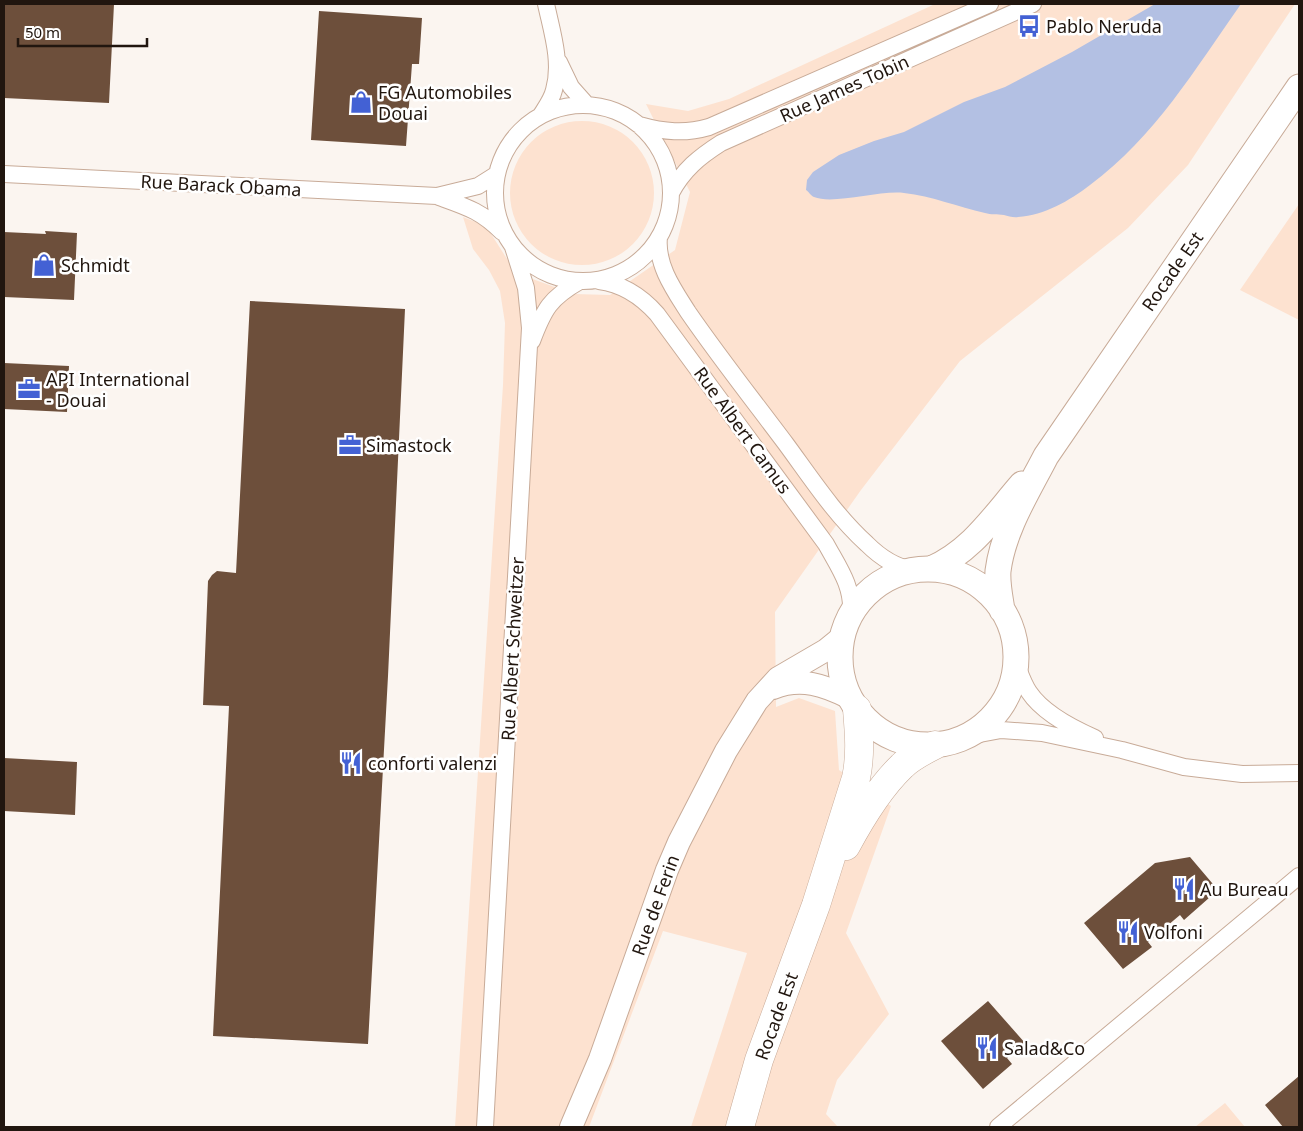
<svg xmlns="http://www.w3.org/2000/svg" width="1303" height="1131" viewBox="0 0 1303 1131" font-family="'Noto Sans',sans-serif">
	<rect width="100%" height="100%" fill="#fbf5f0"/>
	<path fill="#fde2d0" d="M 935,4 L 1295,4 L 1188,165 L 1128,228 L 960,361 L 861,490 L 775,612 L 776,707 L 799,698 L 835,711 L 839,770 L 891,806 L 846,933 L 889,1014 L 837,1080 L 826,1114 L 838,1127 L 691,1127 L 747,953 L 663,931 L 589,1127 L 455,1127 L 503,385 L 505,323 L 500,291 L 489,270 L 473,249 L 463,217 L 486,226 L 516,273 L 574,294 L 610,295 L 675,250 L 690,192 L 646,104 L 688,111 L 729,99 Z
		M510 193a72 72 0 1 1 144 0a72 72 0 1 1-144 0Z
		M 1299,204 L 1299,320 L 1240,290 Z
		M 1225,1103 L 1245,1127 L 1195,1127 Z"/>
	<path fill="#b3c0e3" d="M 1155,4 L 1241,4 C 1195,69 1155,137 1090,185 C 1069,201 1045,215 1018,217 C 1014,218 1008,216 1004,215 C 997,214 991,215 985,213 C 958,207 932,196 904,193 C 880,190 833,205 814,197 C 811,196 809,192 806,190 L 807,180 L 813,172 L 839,155 L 874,141 L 904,132 L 964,102 L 1005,87 L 1072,52 Z"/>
	<path fill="#6d4f3b" d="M 4,4 L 114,4 L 109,103 L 4,98 Z
		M 319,11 L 422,18 L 419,64 L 412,64 L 406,146 L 311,140 Z
		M 45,231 L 77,233 L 74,300 L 4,297 L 4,232 L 46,234 Z
		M 250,301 L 405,309 L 388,676 L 368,1044 L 213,1036 L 229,706 L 203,705 L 208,581 L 212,575 L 217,571 L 236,573 Z
		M 4,363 L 69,366 L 67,412 L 4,409 Z
		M 4,758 L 77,762 L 75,815 L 4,811 Z
		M 1190,857 L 1218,890 L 1184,920 L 1180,915 L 1148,942 L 1152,947 L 1123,969 L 1084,923 L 1155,863 Z
		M 988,1001 L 1025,1043 L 1007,1058 L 1012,1064 L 983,1089 L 941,1041 Z
		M 1299,1076 L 1299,1127 L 1283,1127 L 1265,1105 Z"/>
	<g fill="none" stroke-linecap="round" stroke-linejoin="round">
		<defs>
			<path id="street" d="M 559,62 L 571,87 L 587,105
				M495 193a88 88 0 1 1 176 0a88 88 0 1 1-176 0Z
				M 541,115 C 546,107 552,99 554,90 C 562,62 552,32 546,4
				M 639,125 C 664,132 685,134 709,127 L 990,4
				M 4,174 L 437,196 L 478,186 L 497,174
				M 671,193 C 683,170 699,157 721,143 L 1033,4
				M 439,197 C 467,207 481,211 502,232
				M 659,237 C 656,265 674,290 688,312 C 719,357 753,400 786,444 C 811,478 835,515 867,544 C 880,557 895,567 913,570
				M 599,281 C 623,284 641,296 657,314 L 826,544 C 839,568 853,586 851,614
				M 532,341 C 544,309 550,298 580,281
				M 1016,663 C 1020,673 1023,683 1029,692 C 1043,713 1072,728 1095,738
				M 969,736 L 1001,730 L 1042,733 L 1122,750 L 1184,767 L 1242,774 L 1299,773
				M 485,1127 L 530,328 L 526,288 L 513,247
				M 998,1127 L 1299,876"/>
			<path id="secondary" d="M 773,688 C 801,677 824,685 850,698
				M 571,1127 L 600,1059 L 667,870 L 679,842 L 726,751 L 757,701 L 778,678 L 826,650 L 842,637"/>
			<path id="primary" d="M840 657a88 88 0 1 1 176 0a88 88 0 1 1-176 0Z
				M 931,569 C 972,551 994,516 1022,484
				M 1002,610 C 1000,597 997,584 998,571 C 1003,530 1028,491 1046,456 L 1299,87"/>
			<path id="highway" d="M 846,846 C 861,818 879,788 902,766 C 911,757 923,751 935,745
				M 740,1127 L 759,1060 L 816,905 L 856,778 C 861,755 859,733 857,709"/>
		</defs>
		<use href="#street" stroke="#c8ab98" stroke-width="18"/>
		<use href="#secondary" stroke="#c8ab98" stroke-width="24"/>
		<use href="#primary" stroke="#c8ab98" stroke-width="27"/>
		<use href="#highway" stroke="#c8ab98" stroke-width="29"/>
		<use href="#street" stroke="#fff" stroke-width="16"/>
		<use href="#secondary" stroke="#fff" stroke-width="22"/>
		<use href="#primary" stroke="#fff" stroke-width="25"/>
		<use href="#highway" stroke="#fff" stroke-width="28"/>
	</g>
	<defs>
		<symbol id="bus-bare" viewBox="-9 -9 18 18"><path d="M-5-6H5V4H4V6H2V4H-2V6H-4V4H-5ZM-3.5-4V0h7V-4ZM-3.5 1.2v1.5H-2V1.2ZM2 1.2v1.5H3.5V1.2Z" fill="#4361d4" stroke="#fff" stroke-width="2.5" paint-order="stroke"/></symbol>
		<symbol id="shop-bare" viewBox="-9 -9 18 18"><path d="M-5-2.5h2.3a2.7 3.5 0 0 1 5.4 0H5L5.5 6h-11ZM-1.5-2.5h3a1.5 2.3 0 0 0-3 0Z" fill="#4361d4" stroke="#fff" stroke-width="2.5" paint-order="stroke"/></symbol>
		<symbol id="office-bare" viewBox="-9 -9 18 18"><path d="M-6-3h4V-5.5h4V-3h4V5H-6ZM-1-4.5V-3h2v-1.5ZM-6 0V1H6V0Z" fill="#4361d4" stroke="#fff" stroke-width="2.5" paint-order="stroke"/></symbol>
		<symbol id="restaurant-bare" viewBox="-9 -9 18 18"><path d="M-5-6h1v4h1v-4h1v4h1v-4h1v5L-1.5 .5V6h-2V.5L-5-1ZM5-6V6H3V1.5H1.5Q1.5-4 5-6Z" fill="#4361d4" stroke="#fff" stroke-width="2.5" paint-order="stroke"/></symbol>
	</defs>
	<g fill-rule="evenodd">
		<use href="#bus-bare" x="1013" y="10" width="32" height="32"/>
		<use href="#shop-bare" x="345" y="86" width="32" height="32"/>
		<use href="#shop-bare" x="28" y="249" width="32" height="32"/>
		<use href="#office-bare" x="13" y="373" width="32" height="32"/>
		<use href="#office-bare" x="334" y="429" width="32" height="32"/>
		<use href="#restaurant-bare" x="335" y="747" width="32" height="32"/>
		<use href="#restaurant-bare" x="1168" y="873" width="32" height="32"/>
		<use href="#restaurant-bare" x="1112" y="916" width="32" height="32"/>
		<use href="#restaurant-bare" x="971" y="1032" width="32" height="32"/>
	</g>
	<g text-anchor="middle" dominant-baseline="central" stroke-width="5" stroke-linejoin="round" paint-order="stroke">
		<g font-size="18" fill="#21160f" stroke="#fff" text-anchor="start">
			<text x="1046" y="26">Pablo Neruda</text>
			<text x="378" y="92">FG Automobiles<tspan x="378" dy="21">Douai</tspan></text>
			<text x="61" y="265">Schmidt</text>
			<text x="46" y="379">API International<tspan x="46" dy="21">- Douai</tspan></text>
			<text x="366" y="445">Simastock</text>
			<text x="368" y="763">conforti valenzi</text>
			<text x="1200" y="889">Au Bureau</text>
			<text x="1144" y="932">Volfoni</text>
			<text x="1004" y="1048">Salad&amp;Co</text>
		</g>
		<g font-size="18" fill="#21160f" stroke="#fff">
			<text transform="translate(844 88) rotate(-24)">Rue James Tobin</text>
			<text transform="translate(221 185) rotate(3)">Rue Barack Obama</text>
			<text transform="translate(1172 271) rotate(-55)">Rocade Est</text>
			<text transform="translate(743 430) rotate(54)">Rue Albert Camus</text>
			<text transform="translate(512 649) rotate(-87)">Rue Albert Schweitzer</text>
			<text transform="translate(655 905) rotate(-70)">Rue de Ferin</text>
			<text transform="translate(776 1016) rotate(-70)">Rocade Est</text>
		</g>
	</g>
	<rect width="1303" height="1131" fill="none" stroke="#21160f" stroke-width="10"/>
	<path d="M18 38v8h129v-8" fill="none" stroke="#21160f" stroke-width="2.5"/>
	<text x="25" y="38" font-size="15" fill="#21160f" stroke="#ffffff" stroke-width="4" paint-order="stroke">50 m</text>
</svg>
